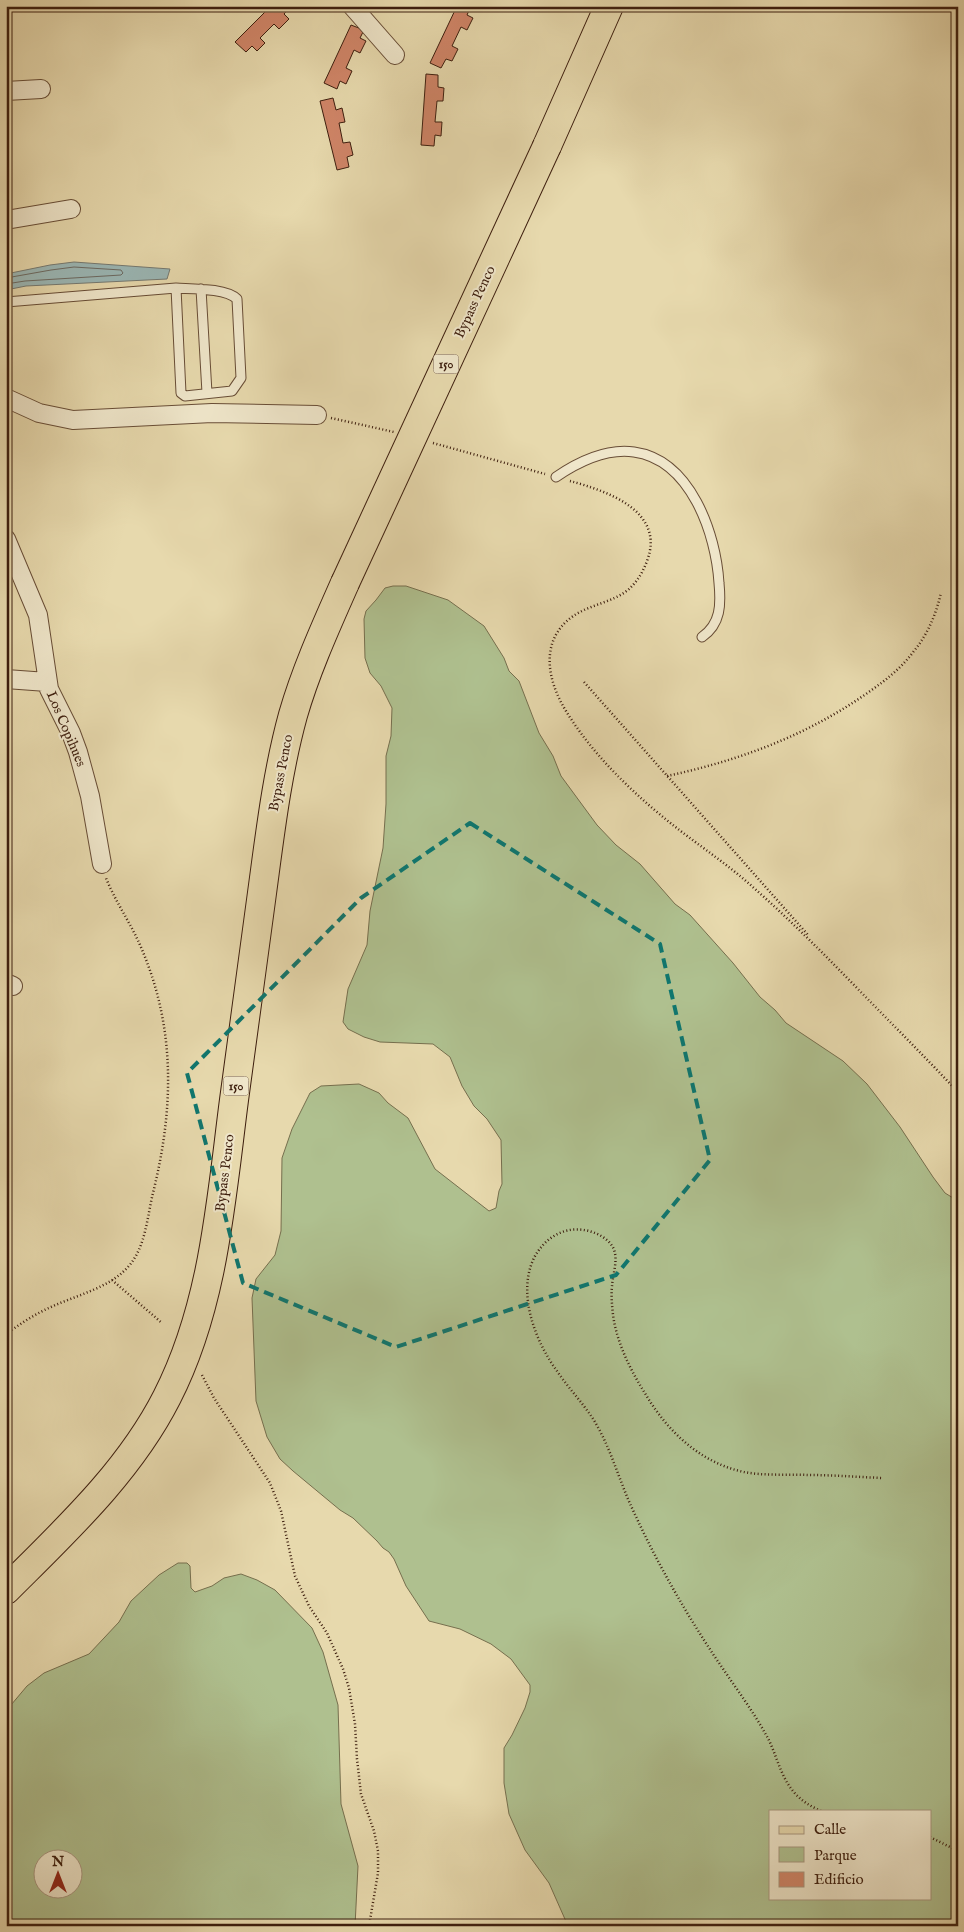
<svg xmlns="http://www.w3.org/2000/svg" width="964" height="1932" viewBox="0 0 964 1932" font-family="'IM FELL English',serif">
	<rect width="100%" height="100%" fill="#e7d9ad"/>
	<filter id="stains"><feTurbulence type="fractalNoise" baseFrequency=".004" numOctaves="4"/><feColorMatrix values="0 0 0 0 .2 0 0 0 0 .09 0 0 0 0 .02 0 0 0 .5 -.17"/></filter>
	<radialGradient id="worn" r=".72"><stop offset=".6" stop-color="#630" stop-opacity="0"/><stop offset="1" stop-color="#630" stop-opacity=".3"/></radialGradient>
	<path fill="#afc08f" stroke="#766f4e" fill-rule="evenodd" d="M 393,586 L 406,586 L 448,600 L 484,626 L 504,658 L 509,671 L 519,681 L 539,733 L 553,756 L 561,776 L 597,825 L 616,845 L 640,864 L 675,904 L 690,915 L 733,963 L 760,997 L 775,1010 L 786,1023 L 843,1061 L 867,1084 L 900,1127 L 933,1177 L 945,1193 L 958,1201 L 958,1926 L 568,1926 L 549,1883 L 525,1850 L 509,1814 L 504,1783 L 504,1748 L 512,1735 L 525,1708 L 530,1692 L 530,1685 L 511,1659 L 491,1644 L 460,1629 L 429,1621 L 406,1586 L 394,1559 L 389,1552 L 383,1548 L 377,1541 L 353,1518 L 340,1510 L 293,1471 L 280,1459 L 267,1437 L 256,1401 L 252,1298 L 256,1279 L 275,1255 L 281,1231 L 282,1158 L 292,1129 L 310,1093 L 321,1086 L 359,1084 L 379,1093 L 388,1103 L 408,1118 L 435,1169 L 489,1211 L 496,1208 L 499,1191 L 502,1184 L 501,1140 L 487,1119 L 474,1106 L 462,1086 L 450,1057 L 433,1044 L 380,1042 L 364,1037 L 348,1029 L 343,1022 L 348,989 L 367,945 L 370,911 L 383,848 L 386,804 L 386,756 L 391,736 L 392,708 L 381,686 L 370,673 L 365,658 L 364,619 L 366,611 L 376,600 L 385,588 ZM 770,1811 L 930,1811 L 930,1898 L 770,1898 Z
		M 178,1563 L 187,1563 L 190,1566 L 191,1588 L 195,1592 L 212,1586 L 224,1578 L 241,1574 L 257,1580 L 275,1590 L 312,1628 L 323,1652 L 338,1705 L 341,1804 L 358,1866 L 355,1926 L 6,1926 L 6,1713 L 11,1705 L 27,1686 L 44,1673 L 89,1654 L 119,1622 L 131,1601 L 159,1575 ZM 42,1860 L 72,1860 L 72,1890 L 42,1890 Z"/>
	<path fill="#9bb7b5" stroke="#757a72" d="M 74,262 L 170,269 L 167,279 L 26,286 L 6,290 L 6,274 L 50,265 Z"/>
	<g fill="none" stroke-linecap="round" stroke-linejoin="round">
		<path stroke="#6c6a62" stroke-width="1" d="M 6,278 L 51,270 L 74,267 L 121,270 L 123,273 L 121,275 L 25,281 L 6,284"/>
	</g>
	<path fill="#d08568" stroke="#3d1e0e" d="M 271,6 L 291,6 L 284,14 L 289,19 L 279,29 L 274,24 L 260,38 L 265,43 L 257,51 L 252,46 L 246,52 L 235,42 Z
		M 457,6 L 471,6 L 467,15 L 473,18 L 467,30 L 461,27 L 452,46 L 458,49 L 452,61 L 446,59 L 441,68 L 430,63 Z
		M 351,25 L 364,30 L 360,38 L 366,41 L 360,53 L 354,50 L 346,68 L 352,71 L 346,84 L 340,81 L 337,89 L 324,83 Z
		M 426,74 L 438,75 L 438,87 L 444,88 L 443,101 L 437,101 L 435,122 L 442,122 L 441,136 L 435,135 L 434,146 L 421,145 Z
		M 333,98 L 336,110 L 342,108 L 345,122 L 339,123 L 343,143 L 350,142 L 353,155 L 347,157 L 349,167 L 337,170 L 320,101 Z"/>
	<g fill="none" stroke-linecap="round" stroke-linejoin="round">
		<defs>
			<path id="lane" d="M 176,288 C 192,289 226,288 237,299 L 241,378 L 232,391 L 185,396 L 181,393 Z
				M 201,289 L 207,393
				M 6,302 L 176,288
				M 556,477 C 578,462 606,448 634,452 C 691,460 716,534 719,583 C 721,604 721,624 702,637"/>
			<path id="street" d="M 352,6 L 395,55
				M 6,91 L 41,89
				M 6,220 L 71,209
				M 6,398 L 39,413 L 73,420 L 212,413 L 317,415
				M 6,539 L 38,615 L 49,689 L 71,733 L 78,752 L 90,796 L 102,864
				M 6,679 L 47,682
				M 6,983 L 13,986"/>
			<path id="primary" d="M 547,146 L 609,6
				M 6,1590 C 65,1531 129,1472 167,1397 C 214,1305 221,1200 234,1100 C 243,1031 253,962 262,893 C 270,834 277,773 293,715 C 306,670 326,626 345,583"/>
		</defs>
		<use href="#lane" stroke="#684d36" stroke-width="11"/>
		<use href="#street" stroke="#684d36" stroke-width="20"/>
		<use href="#primary" stroke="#3d1e0e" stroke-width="30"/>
		<path stroke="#3d1e0e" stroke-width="2.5" stroke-dasharray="1 2.5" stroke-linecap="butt" d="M 331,418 L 394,432
			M 433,443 L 545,474
			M 570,481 C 607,491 666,511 647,561 C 643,572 637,582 628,590 C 614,601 595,604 580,612 C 539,634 545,677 566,711 C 594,757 637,797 678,829 C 704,849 731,867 755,889 C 789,919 821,951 853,984 C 888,1020 923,1055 958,1092
			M 584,682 L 809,936
			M 667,776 C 737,761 803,737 863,696 C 882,683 900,670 914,651 C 928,634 936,614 941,593
			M 112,1280 L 162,1323
			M 6,1334 C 20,1324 35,1314 51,1307 C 77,1295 109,1288 128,1267 C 146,1247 147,1217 153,1193 C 174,1108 176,1027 140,945 C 130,922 115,901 106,878
			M 202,1375 L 214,1398 L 270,1483 L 281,1511 L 295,1576 L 309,1606 L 327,1633 L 343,1669 L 349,1688 L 355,1724 L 357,1759 L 361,1794 L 374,1831 L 378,1851 L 378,1873 L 369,1926
			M 821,1811 C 810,1806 800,1800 793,1791 C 779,1774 776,1751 765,1733 C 751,1708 733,1684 717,1660 C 685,1612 656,1561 632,1508 C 619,1480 611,1449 595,1422 C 584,1404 569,1389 557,1371 C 535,1341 516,1292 535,1256 C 542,1244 552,1235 565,1231 C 580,1227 598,1231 609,1242 C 621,1254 613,1271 612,1286 C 611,1296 612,1305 613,1315 C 617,1344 631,1371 646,1395 C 668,1432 701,1463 744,1472 C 764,1476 787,1474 808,1475 C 833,1475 858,1477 883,1478
			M 930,1837 L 958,1851"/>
		<use href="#lane" stroke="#efe6ca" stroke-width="9"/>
		<use href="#street" stroke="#efe6ca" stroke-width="18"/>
		<use href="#primary" stroke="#e7d9ad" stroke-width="28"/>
		<defs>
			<path id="primary-bridge" d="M 345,583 L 547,146"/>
		</defs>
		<use href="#primary-bridge" stroke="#3d1e0e" stroke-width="30" stroke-linecap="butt"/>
		<use href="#primary-bridge" stroke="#e7d9ad" stroke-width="28"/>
	</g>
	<path fill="none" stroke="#0f766e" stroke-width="4" stroke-dasharray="10 6" stroke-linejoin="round" d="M 470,823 L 660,944 L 710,1160 L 616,1275 L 396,1347 L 243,1283 L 187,1073 L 361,898 Z"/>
	<g text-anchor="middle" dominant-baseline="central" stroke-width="4" stroke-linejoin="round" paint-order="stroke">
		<g fill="#efe6ca" stroke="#725a46" stroke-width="1">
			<rect x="433.5" y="354.5" width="25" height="19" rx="4"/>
			<rect x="223.5" y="1076.5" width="25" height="19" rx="4"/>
		</g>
		<g font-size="12" font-weight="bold" fill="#3d1e0e">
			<text x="446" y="364">150</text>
			<text x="236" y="1086">150</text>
		</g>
		<g font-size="14" fill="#3d1e0e" stroke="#efe6ca">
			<text transform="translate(475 302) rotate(-65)">Bypass Penco</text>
			<text transform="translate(66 729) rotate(67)">Los Copihues</text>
			<text transform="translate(281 773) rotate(-79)">Bypass Penco</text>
			<text transform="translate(225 1173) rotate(-83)">Bypass Penco</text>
		</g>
	</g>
	<rect width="964" height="1932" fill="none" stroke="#e7d9ad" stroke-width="25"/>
	<rect x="8" y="8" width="949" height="1917" fill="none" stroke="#3d1e0e" stroke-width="2.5"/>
	<rect x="12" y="12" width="939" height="1907" fill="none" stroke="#3d1e0e"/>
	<rect x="769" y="1810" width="162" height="90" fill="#efe6ca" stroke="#a8967f"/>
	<rect x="779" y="1826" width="25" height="8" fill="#e7d9ad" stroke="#a8967f"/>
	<text x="814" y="1834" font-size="15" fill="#3d1e0e">Calle</text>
	<rect x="779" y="1847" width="25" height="15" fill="#afc08f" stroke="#a8967f"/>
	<text x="814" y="1860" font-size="15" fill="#3d1e0e">Parque</text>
	<rect x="779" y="1872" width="25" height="15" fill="#d08568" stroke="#a8967f"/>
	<text x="814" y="1884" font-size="15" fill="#3d1e0e">Edificio</text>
	<g transform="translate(58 1874)"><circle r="24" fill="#efe6ca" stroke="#a8967f"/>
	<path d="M0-4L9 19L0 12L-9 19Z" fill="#8f2418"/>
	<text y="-8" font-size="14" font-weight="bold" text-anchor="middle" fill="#3d1e0e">N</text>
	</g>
	<rect width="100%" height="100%" filter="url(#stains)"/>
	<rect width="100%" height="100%" fill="url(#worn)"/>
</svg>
